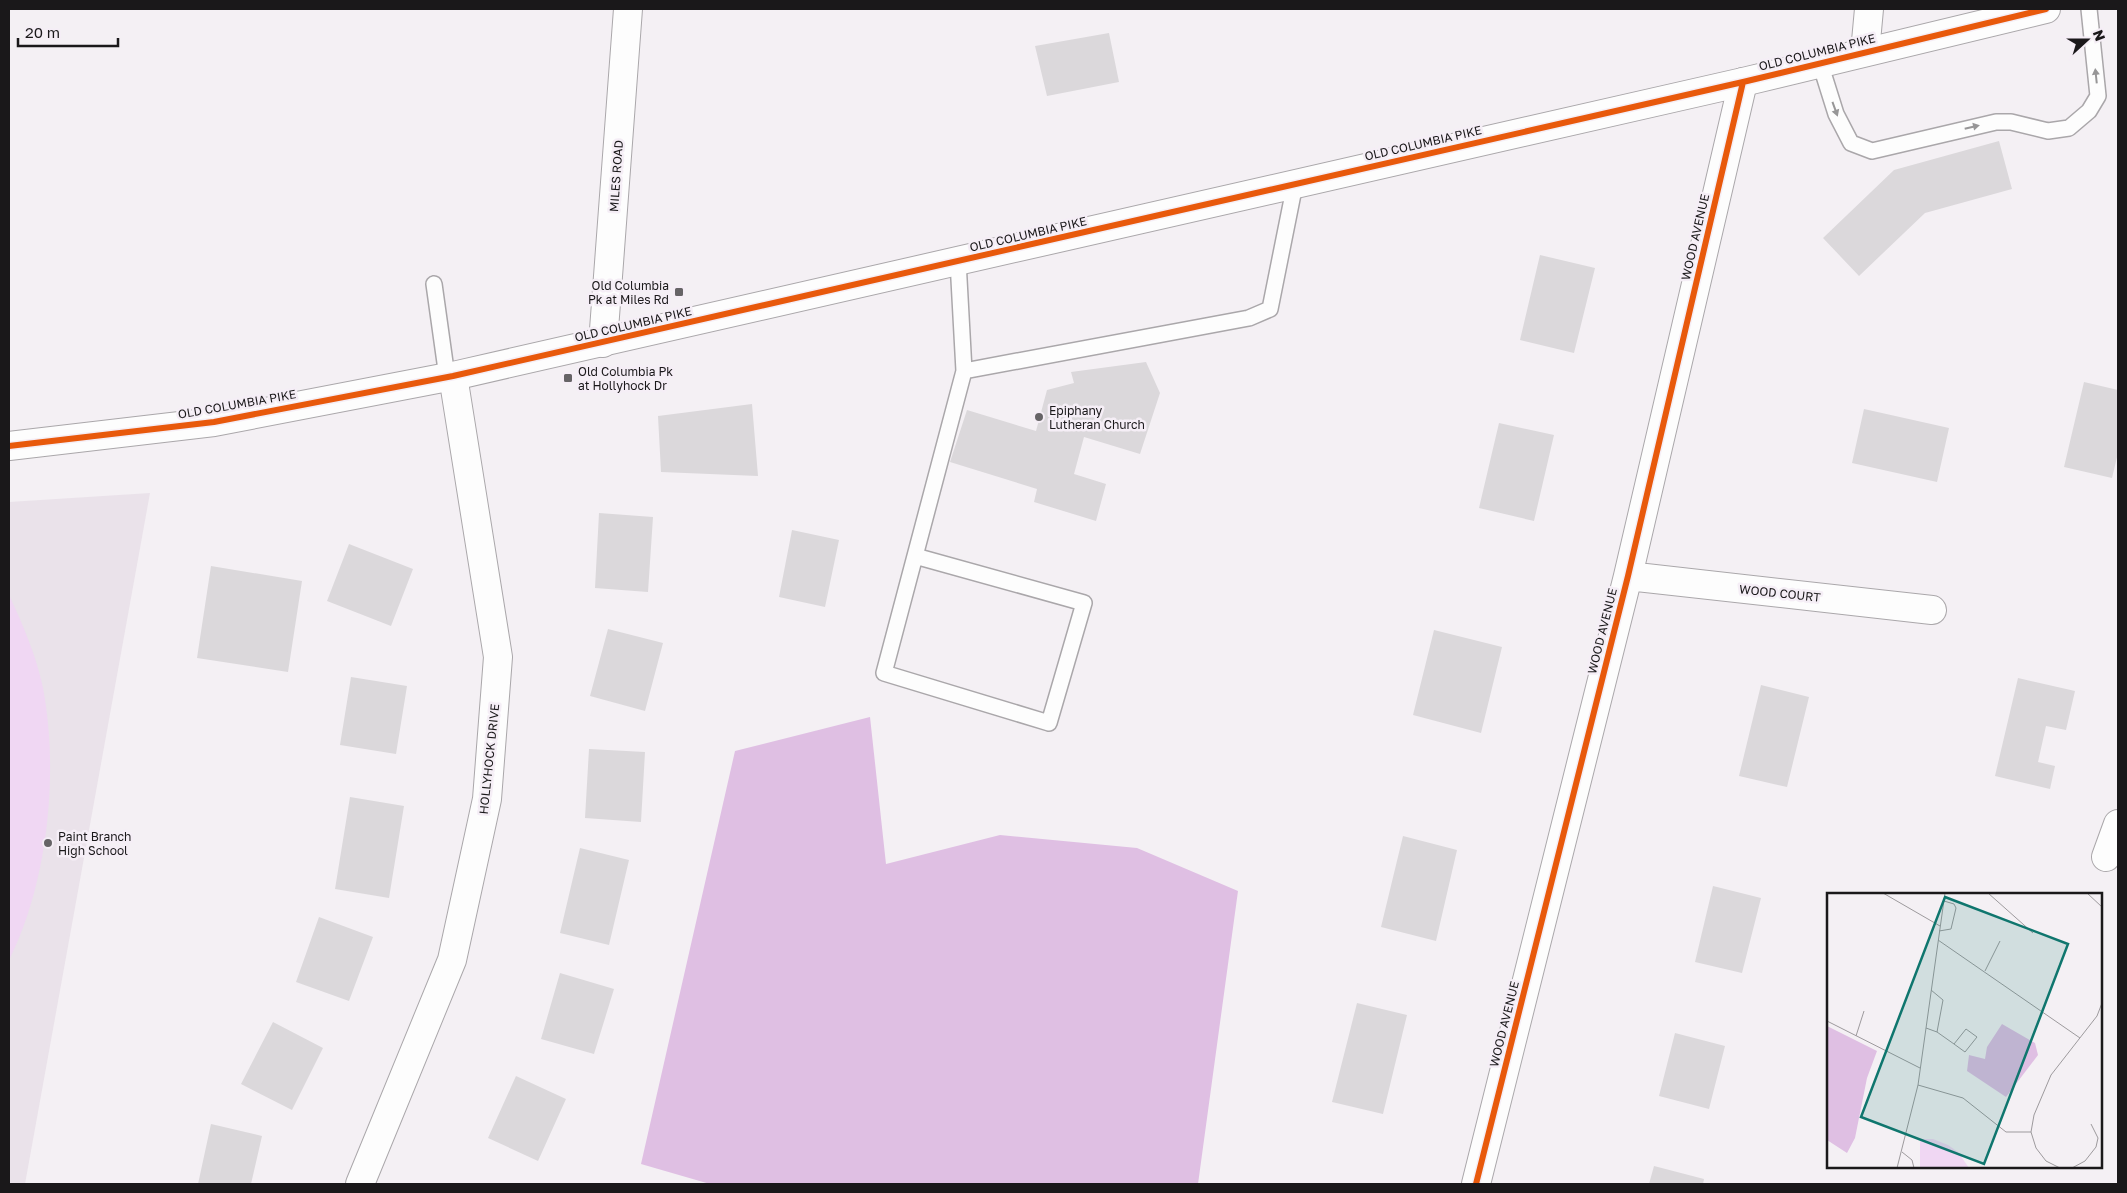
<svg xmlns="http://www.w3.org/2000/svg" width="2127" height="1193" viewBox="0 0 2127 1193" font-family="'Golos Text',sans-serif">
	<rect width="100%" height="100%" fill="#f4f0f4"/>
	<path fill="#eae2ea" d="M 150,493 L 25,1184 L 9,1184 L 9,502 Z"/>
	<path fill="#f0d7f3" d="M 9,595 C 23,625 36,655 43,688 C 59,773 48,882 9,960 Z"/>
	<path fill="#dfbfe3" d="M 870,717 L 886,864 L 1000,835 L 1137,848 L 1238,891 L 1198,1184 L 710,1184 L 641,1164 L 735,751 Z"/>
	<path fill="#dbd8db" d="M 1109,33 L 1119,82 L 1047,96 L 1035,46 Z
		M 1999,141 L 2012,189 L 1925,213 L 1859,276 L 1823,238 L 1894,170 Z
		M 1540,255 L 1595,268 L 1574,353 L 1520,340 Z
		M 1146,362 L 1160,393 L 1140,454 L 1084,437 L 1074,474 L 1106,484 L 1096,521 L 1034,502 L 1037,489 L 950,462 L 967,410 L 1036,431 L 1047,390 L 1074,383 L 1071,372 Z
		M 2084,382 L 2118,390 L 2118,453 L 2112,478 L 2064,467 Z
		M 752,404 L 758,476 L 661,472 L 658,416 Z
		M 1864,409 L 1949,428 L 1937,482 L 1852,463 Z
		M 1499,423 L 1554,435 L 1534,521 L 1479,508 Z
		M 599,513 L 653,517 L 648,592 L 595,588 Z
		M 792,530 L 839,540 L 825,607 L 779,597 Z
		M 349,544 L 413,569 L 391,626 L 327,601 Z
		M 211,566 L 302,581 L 288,672 L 197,658 Z
		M 608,629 L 663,643 L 645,711 L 590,696 Z
		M 1434,630 L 1502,647 L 1481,733 L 1413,715 Z
		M 351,677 L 407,686 L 396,754 L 340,745 Z
		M 2018,678 L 2075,691 L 2066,730 L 2046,726 L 2038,762 L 2055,766 L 2050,789 L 1995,776 Z
		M 1761,685 L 1809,697 L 1787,787 L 1739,776 Z
		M 589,749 L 645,752 L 641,822 L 585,818 Z
		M 350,797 L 404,806 L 389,898 L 335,889 Z
		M 1403,836 L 1457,850 L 1436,941 L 1381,927 Z
		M 580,848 L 629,860 L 609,945 L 560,933 Z
		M 1713,886 L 1761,898 L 1742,973 L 1695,962 Z
		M 319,917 L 373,937 L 349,1001 L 296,982 Z
		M 560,973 L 614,989 L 594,1054 L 541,1039 Z
		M 1357,1003 L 1407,1015 L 1383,1114 L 1332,1102 Z
		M 273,1022 L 323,1048 L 292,1110 L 241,1084 Z
		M 1675,1033 L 1725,1046 L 1709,1109 L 1659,1096 Z
		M 516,1076 L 566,1099 L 538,1161 L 488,1138 Z
		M 211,1124 L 262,1136 L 251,1184 L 198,1184 Z
		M 1654,1166 L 1704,1179 L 1703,1184 L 1649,1184 Z"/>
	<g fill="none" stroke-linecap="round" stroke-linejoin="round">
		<defs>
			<path id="lane" d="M 1820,63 L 1836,114 L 1851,143 L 1872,151 L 1996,122 L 2011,122 L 2048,131 L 2069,128 L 2089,111 L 2098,96 L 2089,9
				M 958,261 L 964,371 L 1249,318 L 1270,309 L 1295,184
				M 434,284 L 447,377
				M 915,556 L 1084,603 L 1049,723 L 884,673 L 964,371"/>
			<path id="street" d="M 1865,52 L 1869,9
				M 603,343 L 628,9
				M 1628,576 L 1932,610
				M 2106,857 L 2118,824
				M 360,1184 L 452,960 L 487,799 L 498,657 L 453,376
				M 1476,1184 L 1628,576 L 1743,82"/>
			<path id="secondary" d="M 9,446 L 214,422 L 453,376 L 1743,82 L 2046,9"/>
		</defs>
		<use href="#lane" stroke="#aaa7aa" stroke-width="18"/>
		<use href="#street" stroke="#aaa7aa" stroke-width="30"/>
		<use href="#secondary" stroke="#aaa7aa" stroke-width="30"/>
		<use href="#lane" stroke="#fdfdfd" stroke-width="15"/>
		<use href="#street" stroke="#fdfdfd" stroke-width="28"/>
		<use href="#secondary" stroke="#fdfdfd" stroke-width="28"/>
		<defs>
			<path id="cycleway" d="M 9,446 L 214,422 L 453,376 L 1743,82 L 2046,9
				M 1476,1184 L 1628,576 L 1743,82"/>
		</defs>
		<use href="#cycleway" stroke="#f5eef6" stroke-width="9"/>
		<use href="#cycleway" stroke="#e8590c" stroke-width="6"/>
	</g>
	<defs><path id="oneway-solid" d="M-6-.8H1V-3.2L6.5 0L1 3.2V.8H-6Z" transform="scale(1.25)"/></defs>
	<g fill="#979697">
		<use href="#oneway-solid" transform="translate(2096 76) rotate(-96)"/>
		<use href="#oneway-solid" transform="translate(1835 109) rotate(70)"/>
		<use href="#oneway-solid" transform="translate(1972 127) rotate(-13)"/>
	</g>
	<g fill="#666466" stroke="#f5eef6" stroke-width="2">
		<rect x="674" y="287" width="10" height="10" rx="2.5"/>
		<rect x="563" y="373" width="10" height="10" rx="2.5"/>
		<circle cx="1039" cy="417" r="5"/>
		<circle cx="48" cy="843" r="5"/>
	</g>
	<g text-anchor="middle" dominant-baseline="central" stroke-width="5" stroke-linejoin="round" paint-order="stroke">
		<g font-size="12" fill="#1a181a" stroke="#f5eef6">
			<text transform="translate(1817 52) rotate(-14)">OLD COLUMBIA PIKE</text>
			<text transform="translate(1423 143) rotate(-13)">OLD COLUMBIA PIKE</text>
			<text transform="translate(616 176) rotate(-86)">MILES ROAD</text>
			<text transform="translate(1028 234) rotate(-13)">OLD COLUMBIA PIKE</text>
			<text transform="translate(1695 237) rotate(-77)">WOOD AVENUE</text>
			<text transform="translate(633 324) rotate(-13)">OLD COLUMBIA PIKE</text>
			<text transform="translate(237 404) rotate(-10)">OLD COLUMBIA PIKE</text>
			<text transform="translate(1780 593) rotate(6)">WOOD COURT</text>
			<text transform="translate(1602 631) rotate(-76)">WOOD AVENUE</text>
			<text transform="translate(489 759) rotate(-84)">HOLLYHOCK DRIVE</text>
			<text transform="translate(1504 1024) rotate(-76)">WOOD AVENUE</text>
		</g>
		<g font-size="12" fill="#1a181a" stroke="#f5eef6" text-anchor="start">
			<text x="669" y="285" text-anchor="end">Old Columbia<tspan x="669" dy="14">Pk at Miles Rd</tspan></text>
			<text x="578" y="371">Old Columbia Pk<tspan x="578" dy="14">at Hollyhock Dr</tspan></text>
			<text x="1049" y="410">Epiphany<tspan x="1049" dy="14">Lutheran Church</tspan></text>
			<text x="58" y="836">Paint Branch<tspan x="58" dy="14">High School</tspan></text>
		</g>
	</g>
	<g transform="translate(1827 893)">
		<rect width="275" height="275" fill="#f4f0f4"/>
		<path d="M 93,246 L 106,246 L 121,252 L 131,259 L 142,275 L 93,275 Z" fill="#f0d7f3"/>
		<path d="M 175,131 L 208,150 L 211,162 L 179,204 L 140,178 L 142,162 L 158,166 L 160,154 ZM 0,133 L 50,158 L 40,185 L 28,245 L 20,260 L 0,247 Z" fill="#dfbfe3"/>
		<path fill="none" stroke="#9d9a9d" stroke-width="1" d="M 56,0 L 113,33M 161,0 L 206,40M 260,0 L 275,14M 112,38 L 124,36 L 129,15 L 127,11 L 117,8M 111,47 L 253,145M 158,78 L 173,48M 0,128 L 93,175M 99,135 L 110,139 L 116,107 L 104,97M 110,139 L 127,151 L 138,159 L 150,144 L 139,136 L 127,151M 29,143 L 37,118M 91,192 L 136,205 L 179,239 L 204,239M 75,259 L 85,267 L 87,275M 70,275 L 91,192 L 118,0M 233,275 L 219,268 L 209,255 L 204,239 L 207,222 L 224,182 L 270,123 L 275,110M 245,275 L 258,268 L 269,254 L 271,245 L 264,231"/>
		<path fill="#0f766e" fill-opacity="0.15" stroke="#0f766e" stroke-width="2.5" d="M 118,4 L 241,51 L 157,271 L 34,224 Z"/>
		<rect width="275" height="275" fill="none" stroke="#1a181a" stroke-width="2.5"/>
	</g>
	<rect width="2127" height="1193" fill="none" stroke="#1a181a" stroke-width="20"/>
	<g transform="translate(2087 40) rotate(69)" stroke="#f5eef6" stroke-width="4" paint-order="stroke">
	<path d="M0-4L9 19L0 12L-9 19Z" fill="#1a181a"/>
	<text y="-8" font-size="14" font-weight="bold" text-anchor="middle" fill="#1a181a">N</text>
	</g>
	<path d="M18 38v8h100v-8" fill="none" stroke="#1a181a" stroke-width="2.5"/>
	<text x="25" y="38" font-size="15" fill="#1a181a" stroke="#f5eef6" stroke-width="4" paint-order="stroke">20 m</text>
</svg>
